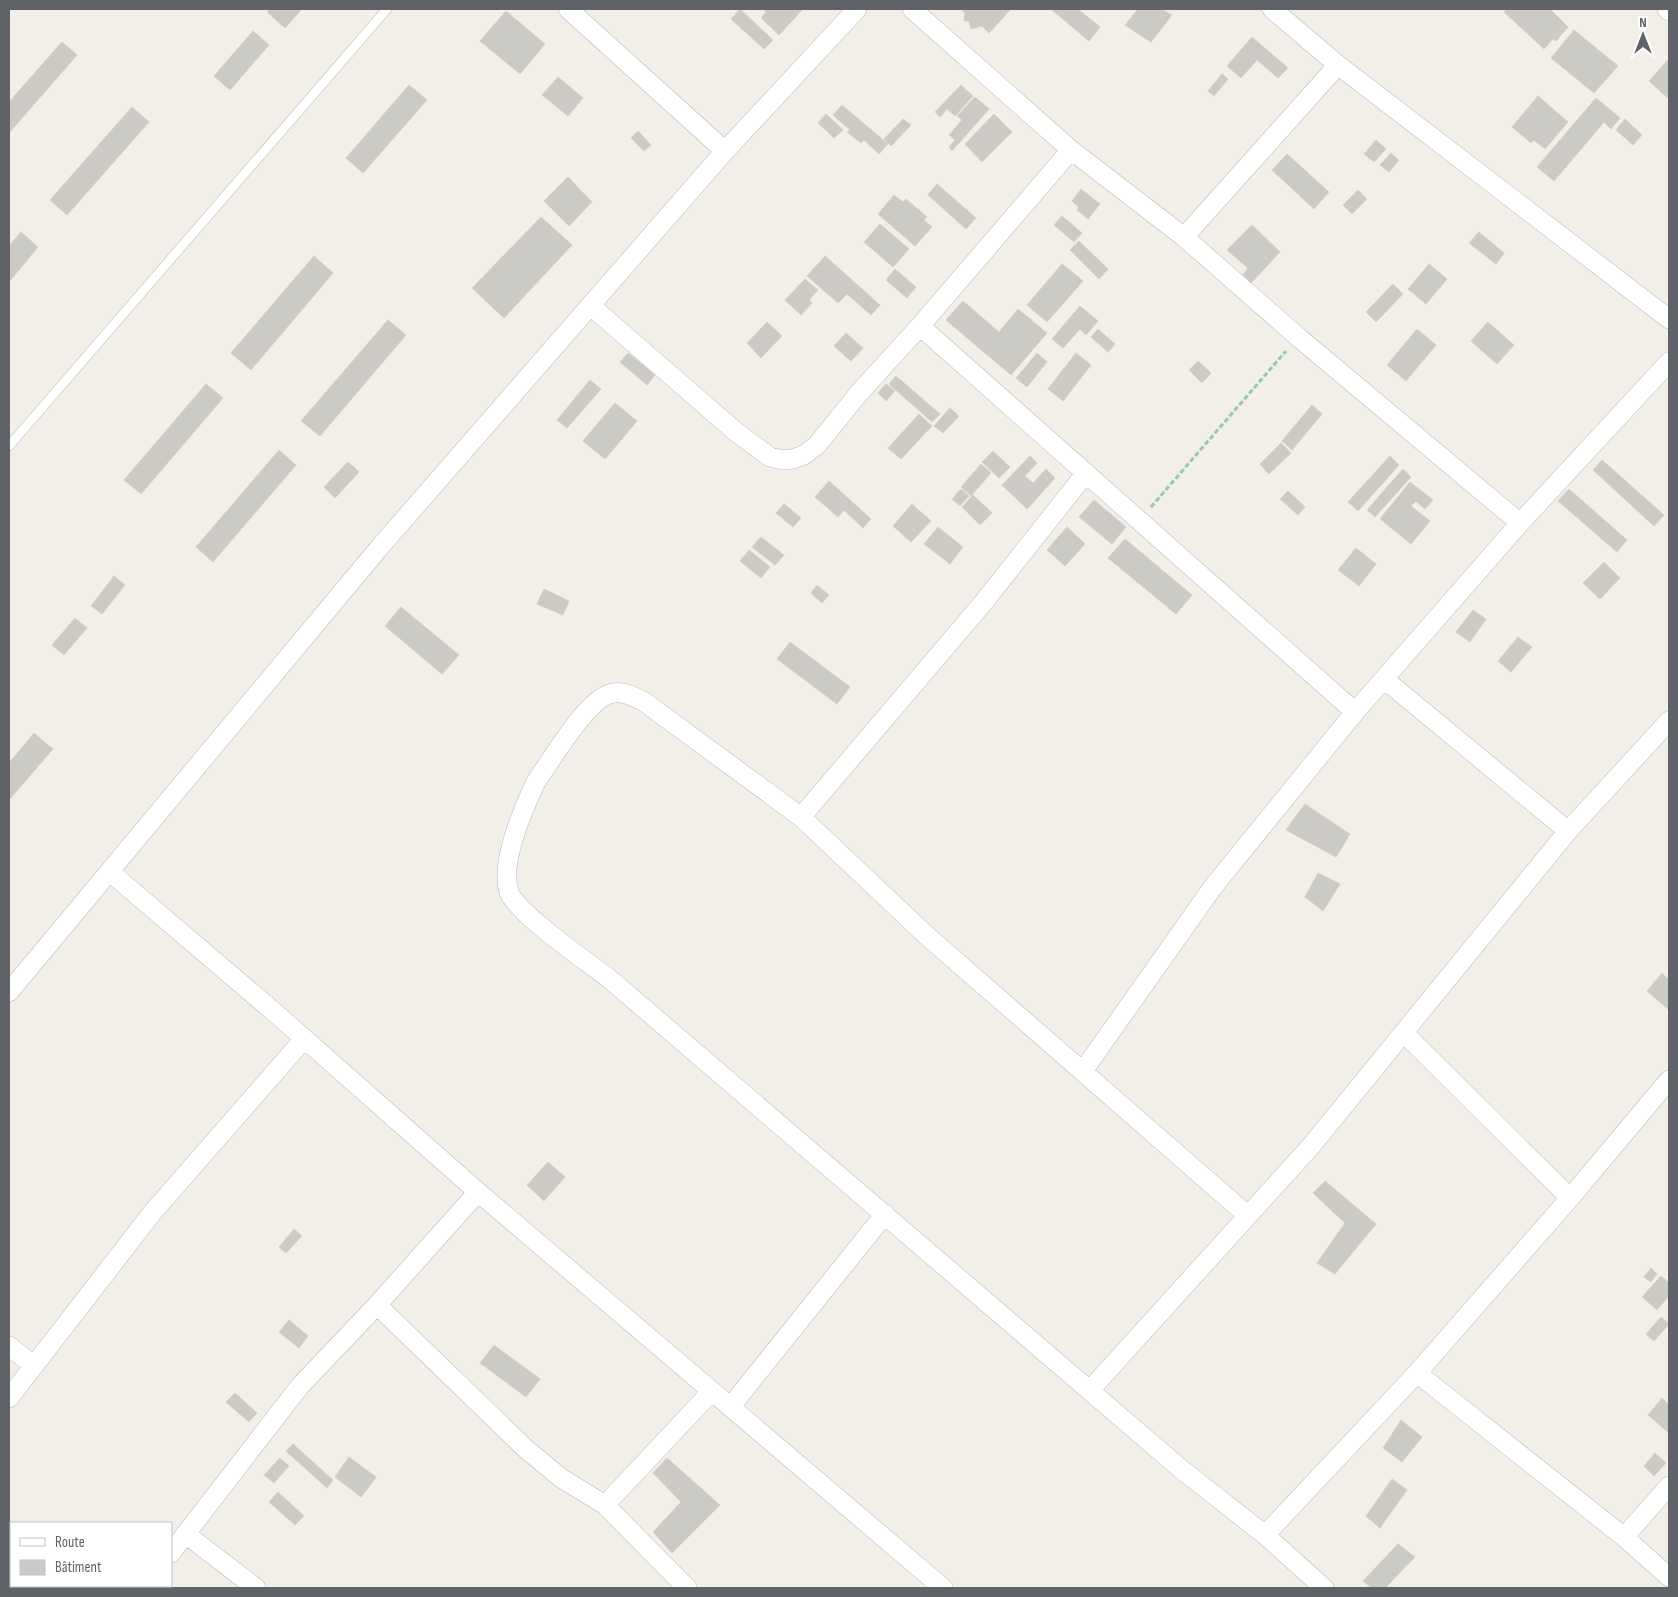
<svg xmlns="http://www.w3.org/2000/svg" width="1678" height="1597" viewBox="0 0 1678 1597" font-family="'Sofia Sans Condensed',sans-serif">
	<rect width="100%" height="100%" fill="#f1efe8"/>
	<path fill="#cccac5" stroke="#d6d1c6" d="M 270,9 L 302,9 L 285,28 L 267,12 Z
		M 740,9 L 773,40 L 764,49 L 731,19 Z
		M 763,9 L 803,9 L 779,35 L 761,18 L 766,12 Z
		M 961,9 L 1011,9 L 989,33 L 982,26 L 971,29 L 969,21 L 964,21 L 965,13 Z
		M 1051,9 L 1078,9 L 1100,27 L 1089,41 Z
		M 1138,9 L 1161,9 L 1172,15 L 1151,42 L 1125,25 Z
		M 1507,9 L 1550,9 L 1568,27 L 1556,41 L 1553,39 L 1544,49 L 1504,12 Z
		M 506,11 L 545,44 L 520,74 L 480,41 Z
		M 1574,30 L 1618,66 L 1594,93 L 1551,58 Z
		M 253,31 L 269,45 L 230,90 L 214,76 Z
		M 1252,37 L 1288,68 L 1278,78 L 1257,60 L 1241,78 L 1227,66 Z
		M 62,42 L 77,55 L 9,133 L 9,102 Z
		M 1668,60 L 1669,61 L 1668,98 L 1649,81 Z
		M 1222,74 L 1228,79 L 1214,96 L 1208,91 Z
		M 558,77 L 583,98 L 568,116 L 542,95 Z
		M 409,85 L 427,100 L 363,173 L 346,158 Z
		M 961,85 L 973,96 L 955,116 L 947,109 L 940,117 L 935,112 Z
		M 1538,96 L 1568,122 L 1545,149 L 1534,140 L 1531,143 L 1512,127 Z
		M 975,97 L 989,109 L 952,151 L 949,147 L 955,140 L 949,135 L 962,120 L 957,116 Z
		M 1596,98 L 1620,118 L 1611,129 L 1604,122 L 1554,181 L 1537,167 Z
		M 842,105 L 888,144 L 879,154 L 864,140 L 861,143 L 847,132 L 850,130 L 833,115 Z
		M 132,107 L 149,122 L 67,215 L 50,200 Z
		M 826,114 L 843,130 L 834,138 L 818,123 Z
		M 994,114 L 1012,132 L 982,162 L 965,144 Z
		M 903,119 L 911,125 L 891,146 L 884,139 Z
		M 1625,119 L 1642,135 L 1633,145 L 1616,130 Z
		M 638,131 L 651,145 L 644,151 L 631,138 Z
		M 1376,140 L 1386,149 L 1374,162 L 1364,154 Z
		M 1391,153 L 1399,160 L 1389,172 L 1380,165 Z
		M 1287,154 L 1329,192 L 1314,209 L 1272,170 Z
		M 568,177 L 592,202 L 569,226 L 544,201 Z
		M 937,184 L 976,218 L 966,229 L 928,195 Z
		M 1081,189 L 1100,204 L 1088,219 L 1077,210 L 1079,207 L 1072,201 Z
		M 1358,190 L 1367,199 L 1352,214 L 1343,205 Z
		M 894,195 L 903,202 L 906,199 L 927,217 L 924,220 L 932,227 L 915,246 L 878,214 Z
		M 1062,216 L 1082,233 L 1074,242 L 1054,225 Z
		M 541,217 L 572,245 L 504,318 L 472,288 Z
		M 880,224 L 909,249 L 893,267 L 864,242 Z
		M 1252,225 L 1280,252 L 1251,283 L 1243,275 L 1248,268 L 1227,250 Z
		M 21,232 L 38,247 L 9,282 L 9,246 Z
		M 1479,232 L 1504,253 L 1496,264 L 1469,243 Z
		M 1079,241 L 1108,269 L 1099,279 L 1070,250 Z
		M 314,256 L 333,273 L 251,370 L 231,353 Z
		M 825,256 L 880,305 L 871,315 L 847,294 L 838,303 L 807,276 Z
		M 1062,264 L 1083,281 L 1047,322 L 1027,305 Z
		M 1429,264 L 1447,279 L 1426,304 L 1408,289 Z
		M 895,269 L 916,287 L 907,298 L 886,280 Z
		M 805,279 L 818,290 L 809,300 L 812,303 L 801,315 L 785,300 Z
		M 1393,284 L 1403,294 L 1376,322 L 1366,312 Z
		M 963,301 L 999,332 L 1018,309 L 1047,333 L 1011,375 L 946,320 Z
		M 1080,306 L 1098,321 L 1086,335 L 1080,329 L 1063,348 L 1052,339 Z
		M 388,320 L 406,335 L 320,436 L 301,421 Z
		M 767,322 L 782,336 L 761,358 L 747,343 Z
		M 1488,322 L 1514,345 L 1497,364 L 1471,341 Z
		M 1098,329 L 1115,344 L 1108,352 L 1091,337 Z
		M 1417,329 L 1436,345 L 1406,381 L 1387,365 Z
		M 846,333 L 863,348 L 851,361 L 834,346 Z
		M 628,353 L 655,375 L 647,385 L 620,362 Z
		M 1037,353 L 1047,362 L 1027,387 L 1016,378 Z
		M 1076,353 L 1091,365 L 1063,401 L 1048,389 Z
		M 1198,361 L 1211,373 L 1202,383 L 1189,370 Z
		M 896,376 L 940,414 L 932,422 L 889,384 Z
		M 590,380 L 601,389 L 567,428 L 557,420 Z
		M 206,384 L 223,398 L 141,494 L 124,480 Z
		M 886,384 L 895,391 L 886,401 L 878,393 Z
		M 615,403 L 637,421 L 605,459 L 583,441 Z
		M 1312,405 L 1322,414 L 1292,450 L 1282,441 Z
		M 950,408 L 959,416 L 943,433 L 934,426 Z
		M 919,414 L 932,426 L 901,459 L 888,448 Z
		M 1281,443 L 1291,453 L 1269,474 L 1260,464 Z
		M 279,450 L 296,465 L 213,562 L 196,547 Z
		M 993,451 L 1010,467 L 999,478 L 982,462 Z
		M 1030,456 L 1037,463 L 1025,476 L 1033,483 L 1046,469 L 1055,478 L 1027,509 L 1002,485 Z
		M 1390,456 L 1399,465 L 1358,511 L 1348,502 Z
		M 1602,460 L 1664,515 L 1654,526 L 1593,470 Z
		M 348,462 L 359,472 L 335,498 L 324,487 Z
		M 981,464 L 991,473 L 971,496 L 961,487 Z
		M 1403,469 L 1411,477 L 1375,517 L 1367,510 Z
		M 829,481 L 871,519 L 863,528 L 844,510 L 838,517 L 815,497 Z
		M 1410,482 L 1433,500 L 1425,509 L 1416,501 L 1411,506 L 1430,521 L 1411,544 L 1380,519 Z
		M 961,489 L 969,496 L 960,506 L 952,499 Z
		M 1569,489 L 1627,540 L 1617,552 L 1558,501 Z
		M 1288,491 L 1305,507 L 1298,515 L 1280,499 Z
		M 973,495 L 992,513 L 980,525 L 962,507 Z
		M 1094,500 L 1126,527 L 1112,544 L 1079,517 Z
		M 784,504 L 801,518 L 793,527 L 776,513 Z
		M 912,504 L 931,521 L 911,542 L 893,526 Z
		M 938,527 L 963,547 L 950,564 L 924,544 Z
		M 1067,527 L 1085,544 L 1065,566 L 1047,550 Z
		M 761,537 L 784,555 L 775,565 L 752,547 Z
		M 1125,539 L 1192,595 L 1176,614 L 1108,558 Z
		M 1356,548 L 1376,564 L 1359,586 L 1338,570 Z
		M 749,550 L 770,567 L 761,578 L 740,561 Z
		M 1604,562 L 1620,578 L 1600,599 L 1583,583 Z
		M 114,576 L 125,585 L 102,614 L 91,606 Z
		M 817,585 L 829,595 L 822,603 L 811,593 Z
		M 544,589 L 569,601 L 563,615 L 537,604 Z
		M 401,607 L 459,655 L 442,674 L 385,626 Z
		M 1473,610 L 1486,619 L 1470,642 L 1456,632 Z
		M 75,618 L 87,628 L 64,655 L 52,645 Z
		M 1518,637 L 1532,647 L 1511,672 L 1498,661 Z
		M 790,642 L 850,687 L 837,704 L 777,659 Z
		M 34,733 L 53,749 L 9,800 L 9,763 Z
		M 1305,804 L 1350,834 L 1336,857 L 1286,830 Z
		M 1318,873 L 1340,884 L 1323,911 L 1305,897 Z
		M 1662,973 L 1669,980 L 1669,1010 L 1647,991 Z
		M 548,1162 L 565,1177 L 544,1201 L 527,1185 Z
		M 1325,1181 L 1376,1224 L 1335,1274 L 1317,1263 L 1345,1223 L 1313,1193 Z
		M 294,1229 L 302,1236 L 286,1253 L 279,1247 Z
		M 1651,1268 L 1657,1274 L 1651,1282 L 1644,1277 Z
		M 1661,1276 L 1669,1283 L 1669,1296 L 1657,1310 L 1642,1297 Z
		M 1661,1317 L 1669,1324 L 1654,1341 L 1646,1334 Z
		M 289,1320 L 308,1336 L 299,1348 L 279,1332 Z
		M 494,1345 L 540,1379 L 526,1397 L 480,1363 Z
		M 235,1393 L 257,1413 L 249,1422 L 226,1402 Z
		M 1662,1398 L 1669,1405 L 1669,1433 L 1648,1415 Z
		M 1401,1420 L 1422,1437 L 1402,1462 L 1383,1448 Z
		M 293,1444 L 333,1480 L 327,1488 L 286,1451 Z
		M 1655,1453 L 1666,1463 L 1654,1476 L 1644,1466 Z
		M 349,1457 L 376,1477 L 361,1497 L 335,1477 Z
		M 280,1458 L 289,1466 L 274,1483 L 264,1475 Z
		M 667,1458 L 720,1505 L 672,1553 L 653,1532 L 681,1502 L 653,1473 Z
		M 1392,1479 L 1407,1490 L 1380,1528 L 1366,1516 Z
		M 278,1492 L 304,1516 L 295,1525 L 269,1502 Z
		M 1398,1544 L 1415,1557 L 1385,1588 L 1372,1588 L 1363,1581 Z"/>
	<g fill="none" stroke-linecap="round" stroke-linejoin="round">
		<defs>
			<path id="service" d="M 9,446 L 387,9"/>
			<path id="minor" d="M 568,9 L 725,151
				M 912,9 L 1071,150 L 1184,237 L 1298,337 L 1520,523
				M 1272,9 L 1338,65 L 1669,319
				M 1667,9 L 1669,11
				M 1184,237 L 1338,65
				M 591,306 L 736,432 L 770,457 L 783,460 L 793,459 L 804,455 L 817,445 L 859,393 L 920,326 L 1071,150
				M 920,326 L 1355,712
				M 1384,679 L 1568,831
				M 801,817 L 983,603 L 1086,473
				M 110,872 L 273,1011 L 478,1192 L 943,1588
				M 9,992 L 379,548 L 725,151 L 857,9
				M 1404,1033 L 1570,1198
				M 1083,1071 L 1213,887 L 1355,712 L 1520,523 L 1669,362
				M 1247,1215 L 926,935 L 801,817 L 643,701 C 634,697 624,691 614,693 C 592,695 562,743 550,761 C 545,769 538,777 534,786 C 522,812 500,864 509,892 C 517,914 591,964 612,981 L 1181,1469 L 1265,1535 L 1324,1588
				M 377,1305 L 526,1449 L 561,1478 L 605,1505 L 687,1588
				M 9,1346 L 34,1366
				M 1417,1373 L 1624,1537 L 1669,1577
				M 1090,1390 L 1311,1146 L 1568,831 L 1669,721
				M 9,1398 L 152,1213 L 304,1039
				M 731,1406 L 885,1214
				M 605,1505 L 712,1391
				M 187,1535 L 256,1588
				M 1265,1535 L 1417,1373 L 1570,1198 L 1669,1080
				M 1624,1537 L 1669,1486
				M 171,1553 L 300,1386 L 377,1305 L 478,1192
				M 141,1588 L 144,1586"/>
		</defs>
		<use href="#service" stroke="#b5b8bc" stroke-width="10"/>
		<use href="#minor" stroke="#b5b8bc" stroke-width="20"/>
		<path stroke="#9cc7a9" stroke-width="3" stroke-dasharray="5 2.5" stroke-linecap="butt" d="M 1151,507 L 1286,351"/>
		<use href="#service" stroke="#fff" stroke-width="9"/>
		<use href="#minor" stroke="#fff" stroke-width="19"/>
	</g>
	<rect width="1678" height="1597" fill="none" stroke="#5f6368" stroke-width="20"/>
	<rect x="10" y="1522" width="162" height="65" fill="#ffffff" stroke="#bfc1c3"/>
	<rect x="20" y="1538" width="25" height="8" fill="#ffffff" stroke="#bfc1c3"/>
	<text x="55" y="1547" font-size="15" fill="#5f6368">Route</text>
	<rect x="20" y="1560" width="25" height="15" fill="#cccac5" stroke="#bfc1c3"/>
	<text x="55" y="1572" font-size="15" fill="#5f6368">Bâtiment</text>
	<g transform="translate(1643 35)" stroke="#ffffff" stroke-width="4" paint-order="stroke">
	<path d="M0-4L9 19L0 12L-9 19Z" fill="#5f6368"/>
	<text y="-8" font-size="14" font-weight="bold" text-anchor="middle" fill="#5f6368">N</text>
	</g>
</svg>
